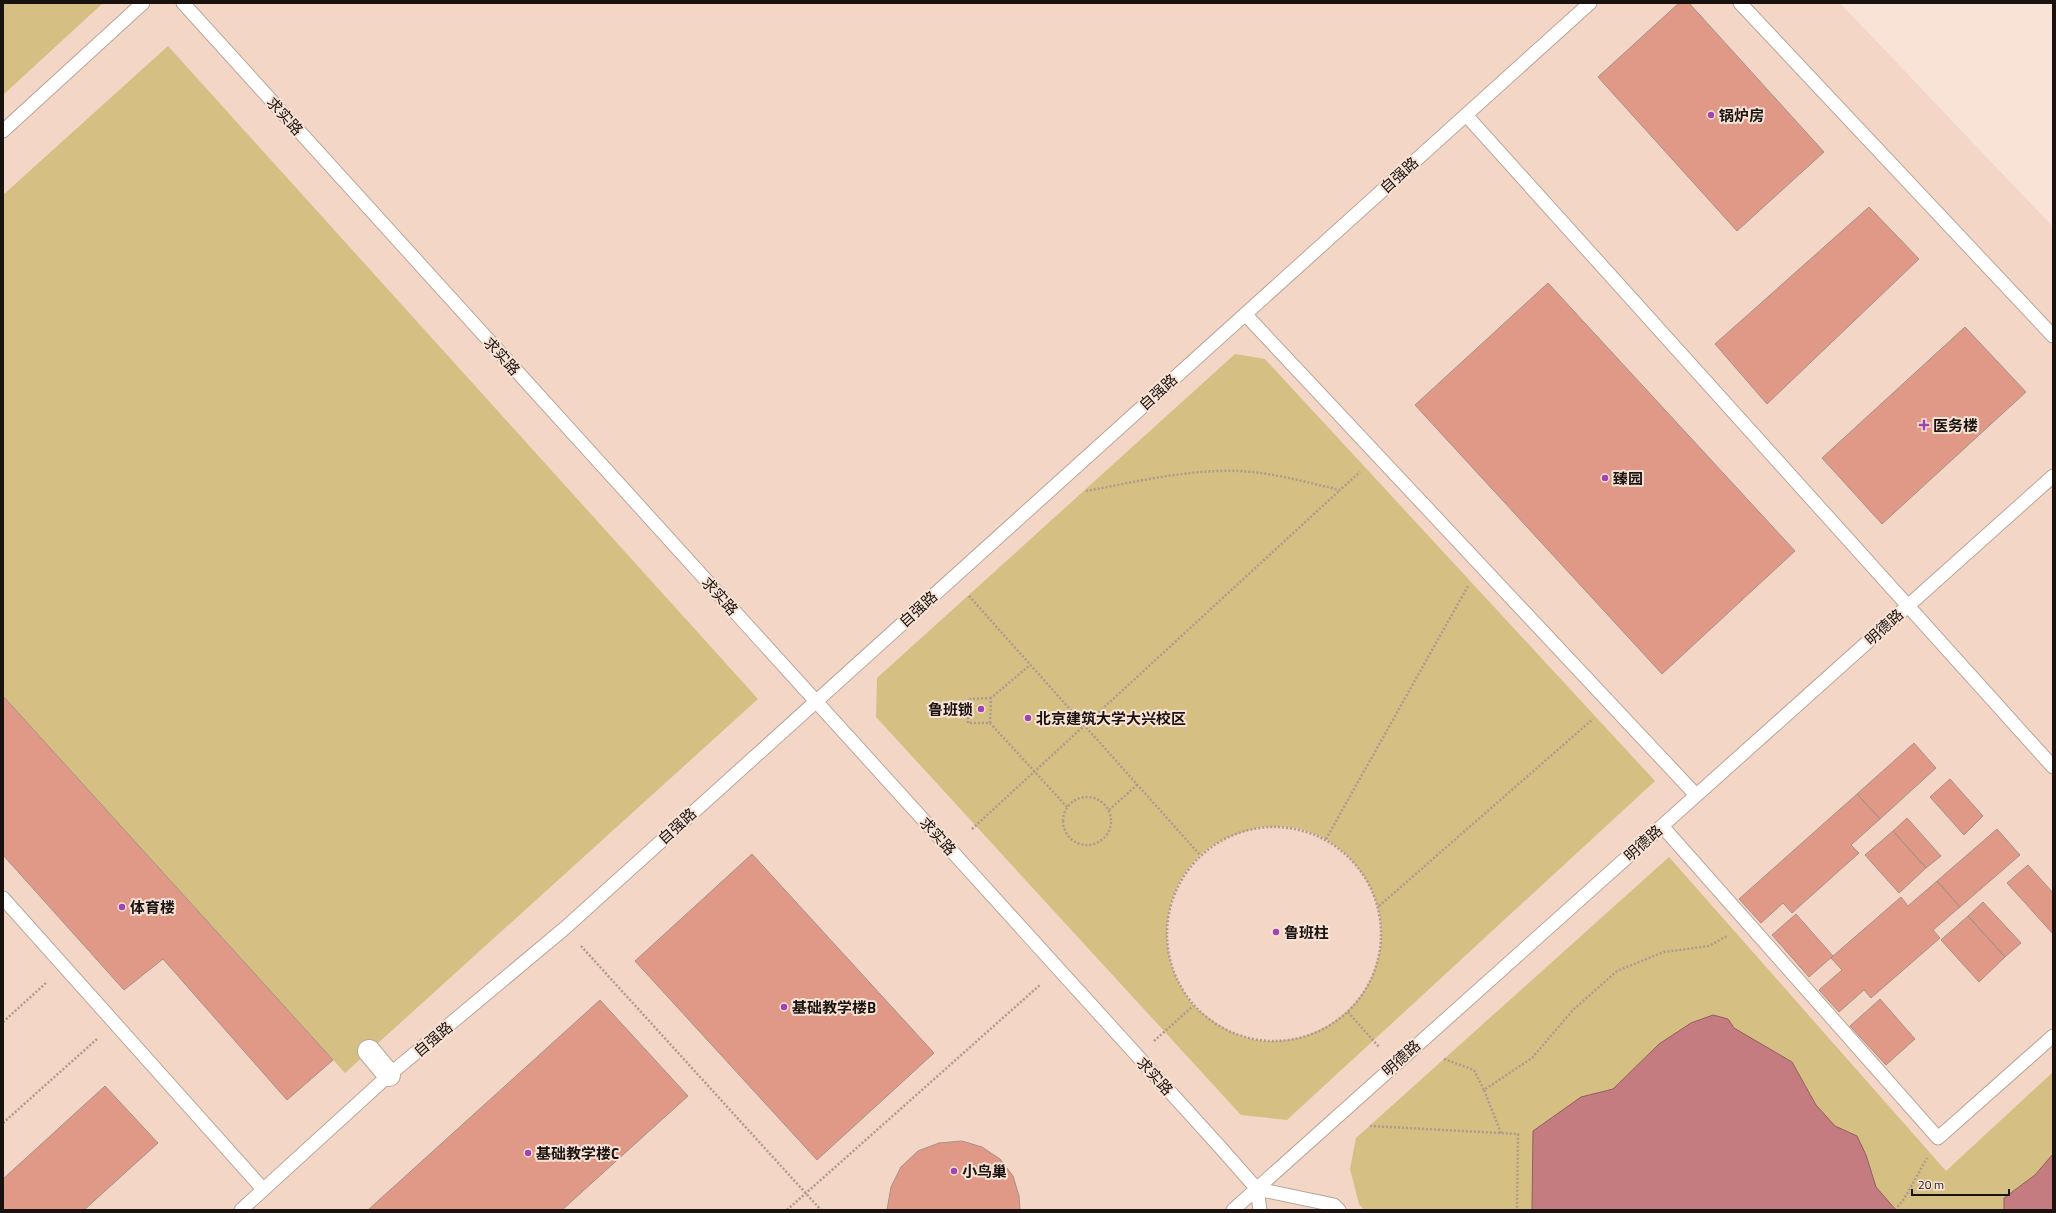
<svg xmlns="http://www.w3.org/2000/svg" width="2056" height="1213" viewBox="0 0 2056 1213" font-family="'Titillium Web','Noto Sans SC',sans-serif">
	<rect width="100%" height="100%" fill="#f8e3d6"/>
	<path fill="#f3d6c5" d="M 3,3 L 1840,3 L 2053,227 L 2053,1210 L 3,1210 Z"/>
	<path fill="#d6bf82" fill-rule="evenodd" d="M 3,3 L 103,3 L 3,95 Z
		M 168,46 L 758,699 L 345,1073 L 3,696 L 3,195 Z
		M 1235,354 L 1265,359 L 1655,781 L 1287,1120 L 1241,1115 L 876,717 L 877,678 ZM 1261,827 C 1272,827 1284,826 1295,828 C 1321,833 1344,848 1359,869 C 1406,931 1375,1015 1301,1037 C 1286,1041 1267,1043 1251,1039 C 1228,1033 1214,1022 1196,1008 C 1191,1004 1187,997 1184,992 C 1156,950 1163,890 1200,855 C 1217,839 1239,833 1261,827 Z
		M 1669,857 L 1946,1171 L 2053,1072 L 2053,1154 L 2035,1175 L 2004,1198 L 2004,1210 L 1896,1210 L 1876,1187 L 1866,1155 L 1857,1136 L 1835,1126 L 1816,1105 L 1792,1062 L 1734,1028 L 1728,1019 L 1691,1023 L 1659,1044 L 1613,1089 L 1581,1097 L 1533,1131 L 1532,1210 L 1364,1210 L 1359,1204 L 1350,1169 L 1356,1138 Z"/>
	<path fill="#c57c80" stroke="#915c5e" d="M 1713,1015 L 1728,1019 L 1734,1028 L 1792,1062 L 1816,1105 L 1835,1126 L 1857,1136 L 1866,1155 L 1876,1187 L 1896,1210 L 1532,1210 L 1533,1131 L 1581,1097 L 1613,1089 L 1659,1044 L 1691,1023 Z
		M 2053,1154 L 2053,1210 L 2004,1210 L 2004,1198 L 2035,1175 Z"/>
	<path fill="#e19987" stroke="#a7908a" d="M 1679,3 L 1689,3 L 1824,152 L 1737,231 L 1598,77 Z
		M 1869,207 L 1919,259 L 1767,404 L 1715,344 Z
		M 1548,283 L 1795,551 L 1662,674 L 1415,405 Z
		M 1965,327 L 2026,392 L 1882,524 L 1822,458 Z
		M 3,696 L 333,1060 L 287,1100 L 163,959 L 124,990 L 3,855 Z
		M 1914,743 L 1936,768 L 1880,819 L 1857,794 Z
		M 1950,779 L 1983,816 L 1964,835 L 1930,797 Z
		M 1857,794 L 1880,819 L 1851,845 L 1859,853 L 1792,913 L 1783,903 L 1761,923 L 1739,899 Z
		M 1907,818 L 1941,856 L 1926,868 L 1893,831 Z
		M 1997,829 L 2020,855 L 1960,907 L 1937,881 Z
		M 1893,831 L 1926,868 L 1899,893 L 1865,855 Z
		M 752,854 L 934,1053 L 817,1160 L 635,961 Z
		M 2028,865 L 2053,893 L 2053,934 L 2007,883 Z
		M 1937,881 L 1960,907 L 1933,930 L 1940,938 L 1871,998 L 1864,990 L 1839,1012 L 1819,990 L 1842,970 L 1831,958 L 1833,956 L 1901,897 L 1908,906 Z
		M 1983,902 L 2021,943 L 2005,957 L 1968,916 Z
		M 1796,914 L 1833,956 L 1809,977 L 1772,935 Z
		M 1968,916 L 2005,957 L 1979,982 L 1941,940 Z
		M 1880,999 L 1915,1039 L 1886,1065 L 1850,1026 Z
		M 600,1000 L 688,1096 L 562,1210 L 368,1210 Z
		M 105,1086 L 158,1143 L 84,1210 L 3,1210 L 3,1179 Z
		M 962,1141 L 982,1147 L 1000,1159 L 1013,1176 L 1019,1196 L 1020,1210 L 887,1210 L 891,1187 L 901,1167 L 918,1151 L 939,1143 Z"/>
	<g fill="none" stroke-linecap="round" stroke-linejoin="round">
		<defs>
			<path id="service" d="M 183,3 L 1220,1147 L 1257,1189 L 1260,1210
				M 1740,3 L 2053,336
				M 1466,115 L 2053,767
				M 3,131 L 143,3
				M 1245,314 L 1696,795
				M 1662,826 L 1938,1138 L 2053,1036
				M 3,898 L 263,1189
				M 1257,1189 L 1334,1205 L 1339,1210
				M 241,1210 L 389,1075 L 565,928 L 1590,3
				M 1233,1210 L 2053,476"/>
			<path id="minor" d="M 369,1051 L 389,1075"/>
		</defs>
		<use href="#service" stroke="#baa69a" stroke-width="15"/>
		<use href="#minor" stroke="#baa69a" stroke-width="24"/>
		<path stroke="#ac9b91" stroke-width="2.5" stroke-dasharray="2 2" stroke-linecap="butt" d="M 1086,491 C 1130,483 1175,472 1220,471 C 1261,469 1301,481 1340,490 L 1360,472
			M 969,596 L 1200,855
			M 991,698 L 969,699 L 968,723 L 990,723 L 1067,807
			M 990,723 L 991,698 L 1030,665
			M1063 821a24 24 0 1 1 48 0a24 24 0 1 1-48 0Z
			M 1109,810 L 1137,785
			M1167 934a107 107 0 1 1 214 0a107 107 0 1 1-214 0Z
			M 972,829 L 1340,490
			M 1326,839 L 1468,586
			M 1379,906 L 1593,719
			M 581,946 L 821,1210
			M 1348,1012 L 1379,1047
			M 3,1022 L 46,983
			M 1154,1041 L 1193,1006
			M 1444,1059 L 1474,1070 L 1484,1090
			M 3,1123 L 97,1039
			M 1370,1126 L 1518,1134 L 1517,1210
			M 1501,1133 L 1484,1090 L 1532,1058 L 1573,1010 L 1617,971 L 1664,952 L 1709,946 L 1727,936
			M 787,1210 L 1041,984
			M 1895,1210 L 1904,1199 L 1927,1158"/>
		<use href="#service" stroke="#fff" stroke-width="13"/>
		<use href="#minor" stroke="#fff" stroke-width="22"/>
	</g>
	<g fill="#a045b0" stroke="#f8e3d6" stroke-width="1.5">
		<circle cx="1711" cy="115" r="4"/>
		<path d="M1922 419h4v4h4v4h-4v4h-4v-4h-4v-4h4z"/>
		<circle cx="1605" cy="478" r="4"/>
		<circle cx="981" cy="709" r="4"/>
		<circle cx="1028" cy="718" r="4"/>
		<circle cx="122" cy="907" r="4"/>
		<circle cx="1276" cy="932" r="4"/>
		<circle cx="784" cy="1007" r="4"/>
		<circle cx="528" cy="1153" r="4"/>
		<circle cx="954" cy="1171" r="4"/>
	</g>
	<g text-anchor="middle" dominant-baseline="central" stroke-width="4" stroke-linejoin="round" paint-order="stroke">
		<g font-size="15" font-weight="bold" fill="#19120e" stroke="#f8e3d6" text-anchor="start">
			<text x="1719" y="115">锅炉房</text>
			<text x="1933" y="425">医务楼</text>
			<text x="1613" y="478">臻园</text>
			<text x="973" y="709" text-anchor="end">鲁班锁</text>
			<text x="1036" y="718">北京建筑大学大兴校区</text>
			<text x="130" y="907">体育楼</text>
			<text x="1284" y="932">鲁班柱</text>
			<text x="792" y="1007">基础教学楼B</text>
			<text x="536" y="1153">基础教学楼C</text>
			<text x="962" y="1171">小鸟巢</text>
		</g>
		<g font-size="15" fill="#19120e" stroke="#f8e3d6">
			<text transform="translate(285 116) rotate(48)">求实路</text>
			<text transform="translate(1399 175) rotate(-42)">自强路</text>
			<text transform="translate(502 356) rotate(48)">求实路</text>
			<text transform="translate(1158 392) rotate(-42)">自强路</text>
			<text transform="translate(720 596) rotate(48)">求实路</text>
			<text transform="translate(918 609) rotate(-42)">自强路</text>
			<text transform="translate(1884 627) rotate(-42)">明德路</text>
			<text transform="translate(677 826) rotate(-42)">自强路</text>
			<text transform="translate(938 836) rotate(48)">求实路</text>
			<text transform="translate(1643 843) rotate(-42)">明德路</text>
			<text transform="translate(433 1039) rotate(-40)">自强路</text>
			<text transform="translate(1401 1058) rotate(-42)">明德路</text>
			<text transform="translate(1155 1076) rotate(48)">求实路</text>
		</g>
	</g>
	<rect width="2056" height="1213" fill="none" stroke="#19120e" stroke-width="8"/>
	<path d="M1912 1189v6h97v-6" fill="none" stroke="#19120e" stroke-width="2"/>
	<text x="1918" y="1189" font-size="12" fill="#19120e" stroke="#f8e3d6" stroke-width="3" paint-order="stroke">20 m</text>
</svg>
